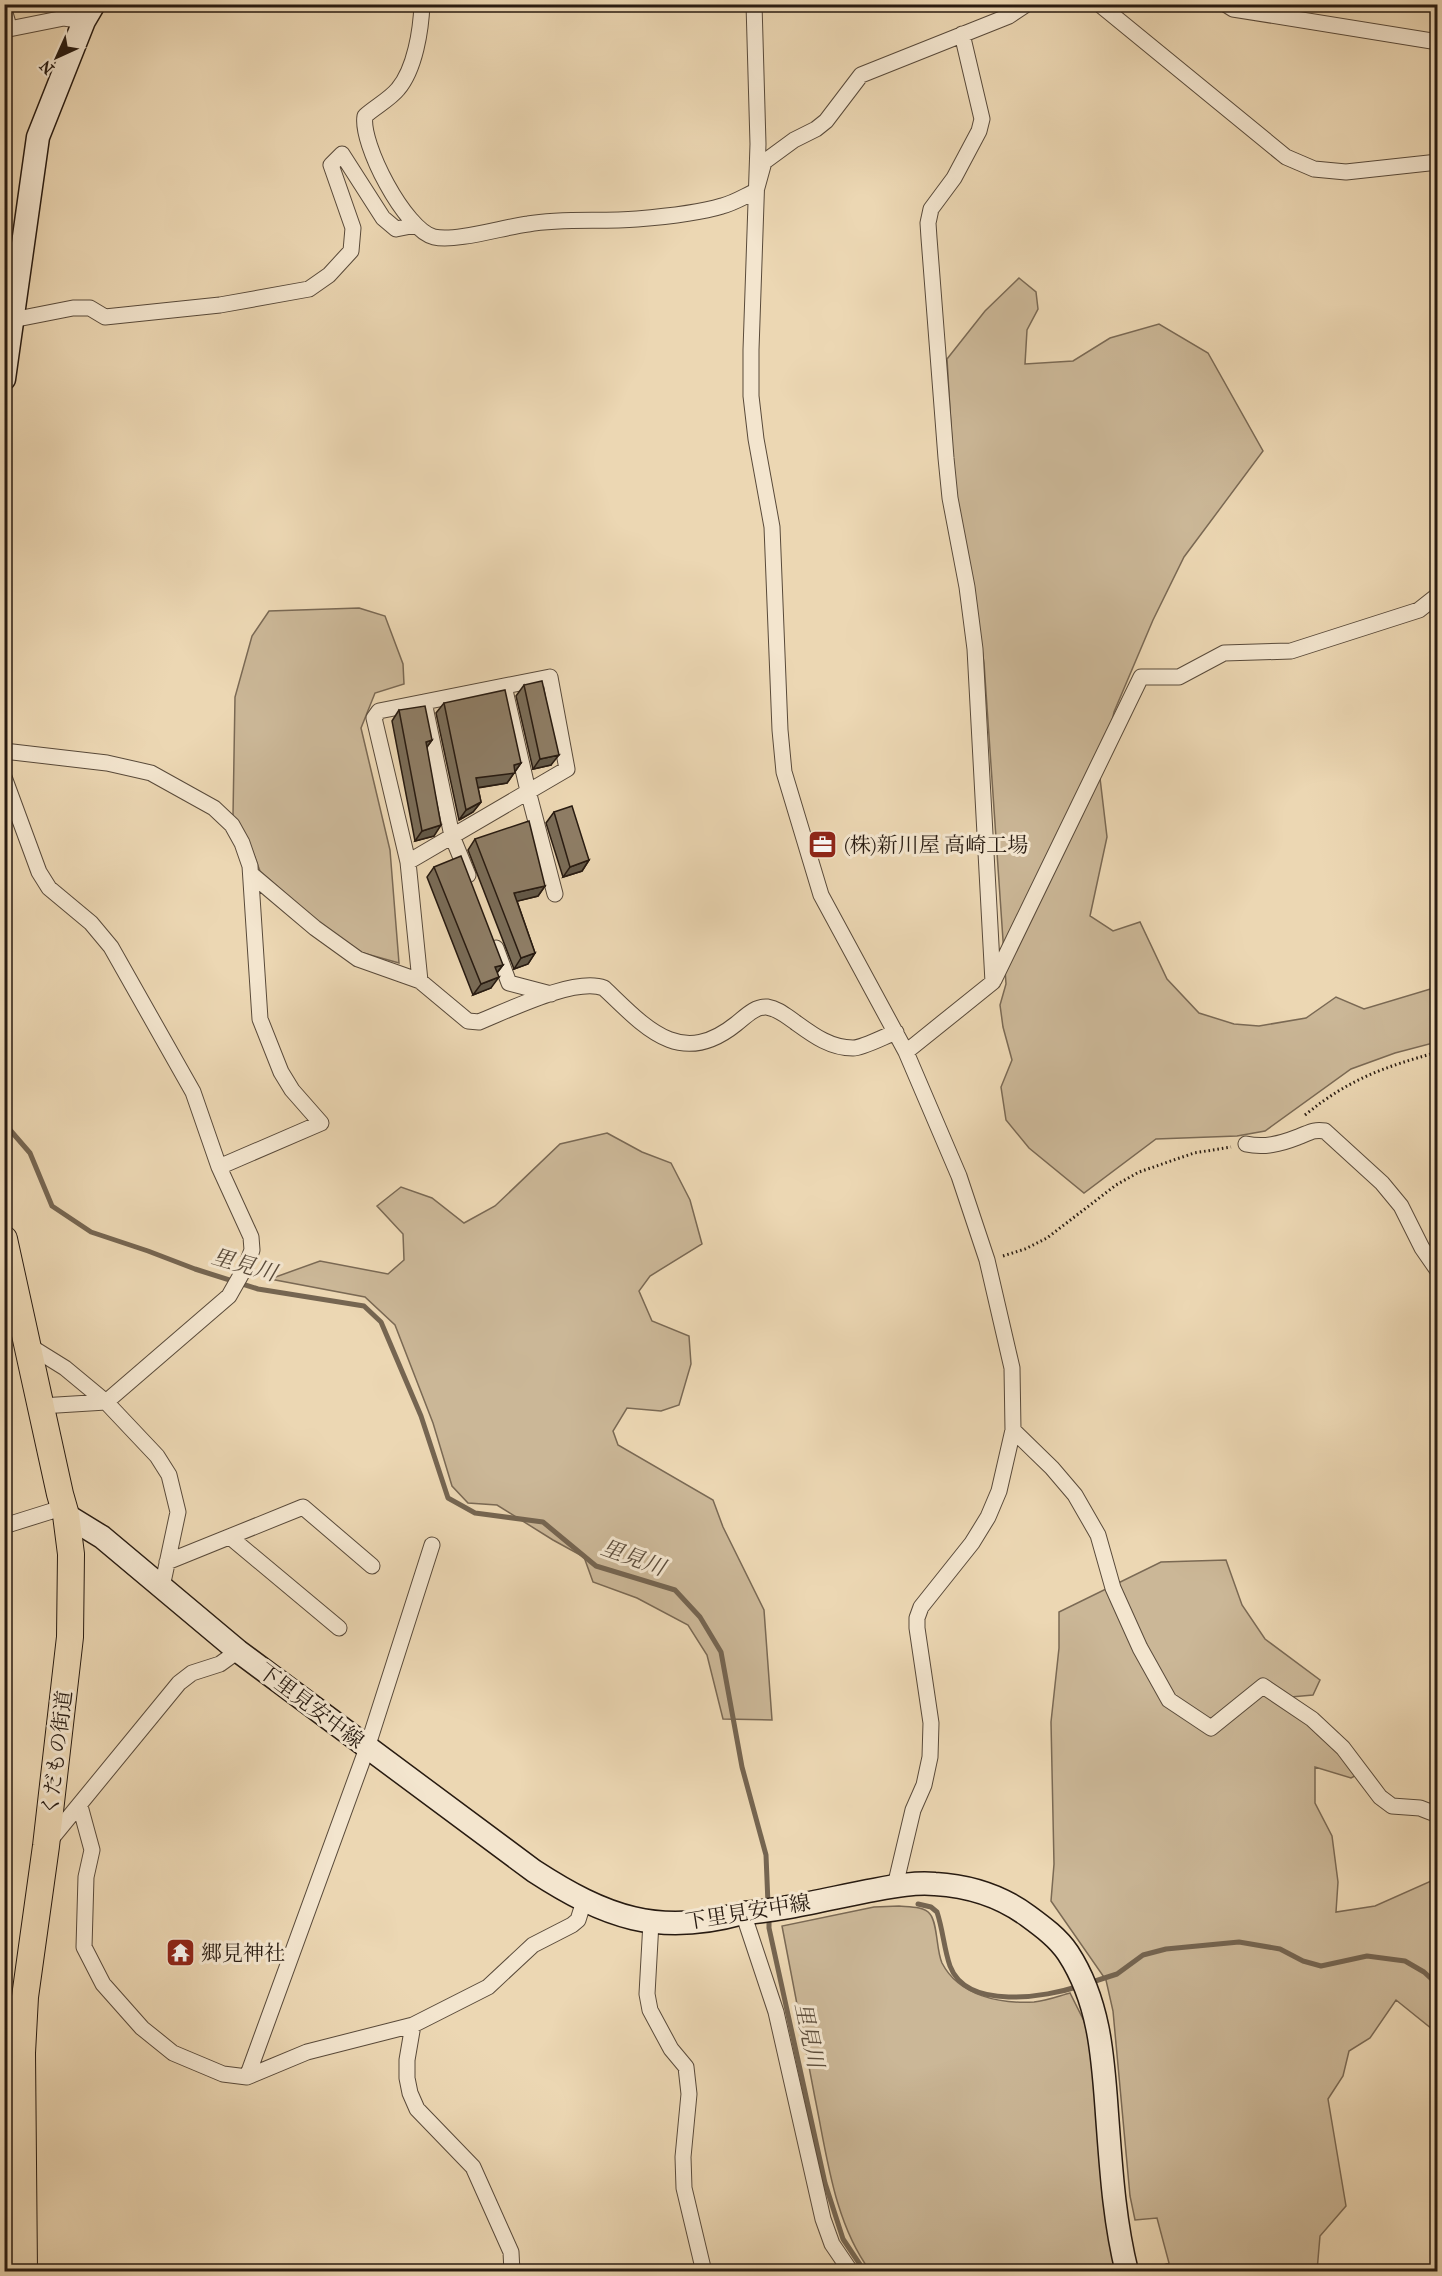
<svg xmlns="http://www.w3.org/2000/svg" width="1442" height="2276" viewBox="0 0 1442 2276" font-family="'IM FELL French Canon','Noto Serif JP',serif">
	<rect width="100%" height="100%" fill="#ecd7b3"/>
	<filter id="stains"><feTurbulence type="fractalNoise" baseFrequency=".00333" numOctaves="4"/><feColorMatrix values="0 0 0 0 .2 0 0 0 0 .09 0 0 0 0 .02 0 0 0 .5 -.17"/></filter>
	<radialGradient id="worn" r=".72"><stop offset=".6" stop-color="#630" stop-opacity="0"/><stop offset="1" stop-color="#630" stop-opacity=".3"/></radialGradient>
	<path fill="#cbb797" stroke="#7a6954" stroke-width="1.5" d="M 1019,278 L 1036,292 L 1038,309 L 1027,330 L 1025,364 L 1073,361 L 1110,338 L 1159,324 L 1208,353 L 1263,451 L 1184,557 L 1153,620 L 1114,712 L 1100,778 L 1107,837 L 1090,916 L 1113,931 L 1140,922 L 1167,979 L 1199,1013 L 1234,1024 L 1259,1026 L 1306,1018 L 1336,997 L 1364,1009 L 1437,987 L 1437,1042 L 1395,1053 L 1351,1069 L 1265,1131 L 1237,1136 L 1156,1139 L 1084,1193 L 1029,1148 L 1006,1120 L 1001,1087 L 1012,1060 L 1003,1027 L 1000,1005 L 1006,984 L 984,663 L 969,562 L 955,494 L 947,359 L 985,311 Z
		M 359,608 L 385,616 L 403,664 L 404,684 L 375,693 L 361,728 L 390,850 L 399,963 L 356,951 L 316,920 L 260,871 L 249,842 L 233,816 L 235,697 L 252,636 L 269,611 Z
		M 607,1133 L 642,1152 L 671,1163 L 690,1200 L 702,1244 L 650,1276 L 639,1291 L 652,1321 L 689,1336 L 691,1364 L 679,1405 L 661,1411 L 627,1408 L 613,1431 L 618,1445 L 713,1500 L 723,1527 L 764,1610 L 772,1720 L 723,1719 L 707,1655 L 688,1625 L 637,1598 L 593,1582 L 584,1557 L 553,1540 L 497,1505 L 468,1503 L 452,1486 L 433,1423 L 395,1325 L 365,1297 L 270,1279 L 320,1261 L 388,1274 L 404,1260 L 403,1234 L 377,1206 L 401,1187 L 432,1198 L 464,1223 L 495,1206 L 560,1144 Z
		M 1226,1560 L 1242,1605 L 1265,1639 L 1320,1680 L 1313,1695 L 1279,1698 L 1325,1733 L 1359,1774 L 1351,1778 L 1315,1767 L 1315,1803 L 1332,1836 L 1338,1882 L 1336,1912 L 1375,1906 L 1431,1881 L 1437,1884 L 1437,2033 L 1396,2000 L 1370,2038 L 1349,2051 L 1343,2076 L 1328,2099 L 1346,2206 L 1320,2236 L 1317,2271 L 1148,2271 L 1169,2263 L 1157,2218 L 1135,2220 L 1130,2196 L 1113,2011 L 1106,1980 L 1051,1901 L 1054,1864 L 1051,1722 L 1059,1648 L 1059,1612 L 1161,1562 Z
		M 899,1906 C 908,1907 924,1906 930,1914 C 938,1924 936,1950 942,1963 C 959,1996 1000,2004 1034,2002 C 1046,2001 1059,1996 1070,1993 L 1084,2021 L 1094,2053 L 1118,2271 L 870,2271 C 834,2222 827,2156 815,2098 C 804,2040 793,1983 782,1926 L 874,1907 Z"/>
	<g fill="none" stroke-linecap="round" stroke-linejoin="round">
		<path stroke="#756551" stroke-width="5" d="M 4,1123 L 30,1153 L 52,1206 L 91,1232 L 148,1251 L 195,1269 L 258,1289 L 364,1306 L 381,1322 L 421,1416 L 448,1498 L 475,1513 L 543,1522 L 596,1566 L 675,1590 L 700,1617 L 721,1652 L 742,1767 L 766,1855 L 768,1904
			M 918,1904 L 931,1907 L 937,1912 C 943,1930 944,1949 950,1966 C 967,2011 1046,1997 1080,1986
			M 769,1917 L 769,1928 L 825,2183 L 843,2239 L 865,2272
			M 1089,1983 L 1117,1974 L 1143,1955 L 1166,1949 L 1239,1942 L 1280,1949 L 1303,1961 L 1321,1966 L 1367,1956 L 1405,1961 L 1424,1972 L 1438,1985"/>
		<defs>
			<path id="service" d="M 6,4 L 13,28"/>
			<path id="minor" d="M 422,4 C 421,30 415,69 398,89 C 390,99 375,107 365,116 C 360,143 405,230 434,237 C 456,242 504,227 528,224 C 564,218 601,222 637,219 C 661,217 699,213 722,206 C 734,203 745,196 756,191 L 764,162 L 794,140 L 816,129 L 826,121 L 861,75 L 1009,16 L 1027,4
				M 754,4 L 758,144 L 751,350 L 751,396 L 756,439 L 772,527 L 780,730 L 784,772 L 821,895 L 906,1052 L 959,1176 L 987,1260 L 1012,1368 L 1013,1430 L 999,1491 L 988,1517 L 972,1543 L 921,1607 L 917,1618 L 917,1628 L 931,1723 L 930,1757 L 924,1785 L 913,1810 L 895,1886
				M 1099,4 L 1286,157 L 1314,169 L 1346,172 L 1438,162
				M 1225,4 L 1233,9 L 1438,42
				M 4,30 L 64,18 L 84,21
				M 12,320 L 73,308 L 90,308 L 105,317 L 220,305 L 309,289 L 329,275 L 351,251 L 353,228 L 331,165 L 342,154 L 383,218 L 396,229 L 416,225
				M 504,686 L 528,791 L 555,894
				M 424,702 L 452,836 L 468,875
				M 4,751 L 107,763 L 151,773 L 214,808 L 232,825 L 242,843 L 250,866 L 260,1019 L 281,1072 L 292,1090 L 321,1123 L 219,1167
				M 4,777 L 39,872 L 49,888 L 91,923 L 111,947 L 193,1092 L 219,1167 L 251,1237 L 252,1250 L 246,1266 L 229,1296 L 106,1402 L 41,1406
				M 408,862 L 567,769 L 550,677 L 379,711 L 374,718 L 408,862 L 420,981
				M 251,874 L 315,928 L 358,959 L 420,981 L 468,1021 L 479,1022 C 509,1010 575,977 604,988 C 645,1027 680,1069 736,1024 C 745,1017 755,1006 767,1007 C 779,1009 786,1016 795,1022 C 813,1035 830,1048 853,1048 C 863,1048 885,1036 896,1032
				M 496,948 L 509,983 L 551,994
				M 994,980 L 1141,677 L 1179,677 L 1224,653 L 1291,651 L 1419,610 L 1438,595
				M 906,1052 L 993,982 L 975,649 L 967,587 L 950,498 L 946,458 L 929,238 L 928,223 L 931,209 L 954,178 L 979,131 L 982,119 L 962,34
				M 1246,1144 C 1264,1148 1280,1144 1298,1137 C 1309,1133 1313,1129 1325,1131 L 1382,1183 L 1401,1206 L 1422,1248 L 1438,1271
				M 28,1345 L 65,1368 L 106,1402 L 157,1456 L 169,1475 L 178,1512 L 162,1587
				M 1013,1430 L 1052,1468 L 1075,1495 L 1098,1535 L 1113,1588 L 1140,1648 L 1169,1700 L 1211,1728 L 1263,1686 L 1312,1719 L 1343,1748 L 1380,1797 L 1392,1806 L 1420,1808 L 1438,1815
				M 4,1526 L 55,1510 L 66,1515
				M 230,1537 L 339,1628
				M 167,1562 L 303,1507 L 372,1566
				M 80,1806 L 92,1850 L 86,1877 L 84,1947 L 103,1984 L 142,2028 L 173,2053 L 223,2074 L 247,2077 L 307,2052 L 413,2025 L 488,1987 L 533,1945 L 572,1925 L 578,1920 L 584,1901
				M 47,1844 L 179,1683 L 192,1673 L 220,1664 L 238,1651
				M 743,1913 L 776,2012 L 823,2219 L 832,2244 L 851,2272
				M 651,1922 L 647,1994 L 650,2010 L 671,2049 L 686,2067 L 689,2094 L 683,2157 L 684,2188 L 704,2272
				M 4,2021 L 25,1997
				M 413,2025 L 407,2060 L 407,2078 L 410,2093 L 417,2109 L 473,2167 L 511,2252 L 512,2272
				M 247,2077 L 367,1748 L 432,1545"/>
			<path id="secondary" d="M 4,379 L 38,137 L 84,21 L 94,4
				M 66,1515 L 102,1537 L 238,1651 L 534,1871 C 605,1917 658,1937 743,1913 C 785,1910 827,1899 868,1891 C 890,1887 913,1882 935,1884 C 969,1886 1001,1896 1028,1916 C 1043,1927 1058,1938 1068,1953 C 1100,2002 1103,2058 1107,2114 C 1111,2167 1114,2220 1127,2272"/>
			<path id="trunk" d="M 4,1239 L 60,1494 L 66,1515 L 71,1554 L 70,1637 L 46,1846 L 25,1997 L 22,2053 L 24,2272"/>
		</defs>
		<use href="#service" stroke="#594a3a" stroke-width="10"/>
		<use href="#minor" stroke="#594a3a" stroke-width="17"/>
		<use href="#secondary" stroke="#281b11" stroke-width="25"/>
		<use href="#trunk" stroke="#281b11" stroke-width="28"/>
		<path stroke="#281b11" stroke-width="3" stroke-dasharray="1.5 3" stroke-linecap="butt" d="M 1305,1115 C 1349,1079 1384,1067 1438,1052
			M 1003,1256 L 1025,1249 L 1047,1238 L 1116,1185 L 1139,1172 L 1194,1153 L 1231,1147"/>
		<use href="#service" stroke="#f3e5ce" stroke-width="8"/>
		<use href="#minor" stroke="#f3e5ce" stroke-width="15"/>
		<use href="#secondary" stroke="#f3e5ce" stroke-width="22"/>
		<use href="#trunk" stroke="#ecd7b3" stroke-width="26"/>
	</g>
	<path fill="#7a6c57" stroke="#281b11" stroke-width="1.5" d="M 524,685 L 551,765 L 533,769 L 516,696 Z
		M 444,703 L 521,763 L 507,783 L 478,788 L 481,802 L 473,812 L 459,820 L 436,713 Z
		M 399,710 L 432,740 L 427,747 L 434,836 L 415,841 L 392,721 Z
		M 554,812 L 589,860 L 582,871 L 563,877 L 546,823 Z
		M 475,839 L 545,886 L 538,896 L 517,901 L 535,953 L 528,964 L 514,969 L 468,850 Z
		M 434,867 L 503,965 L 497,973 L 491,988 L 473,995 L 427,877 Z"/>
	<path fill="#635847" stroke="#281b11" stroke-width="1.5" d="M 432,740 L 424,751 L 426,742 Z
		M 559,755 L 551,765 L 533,769 L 540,759 Z
		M 521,763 L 507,783 L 469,789 L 476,778 L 514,765 Z
		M 481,802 L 473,812 L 459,820 L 466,810 Z
		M 441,825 L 434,836 L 415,841 L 422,831 Z
		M 589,860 L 582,871 L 563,877 L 570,867 Z
		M 545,886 L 538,896 L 506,904 L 514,893 Z
		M 535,953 L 528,964 L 514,969 L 521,958 Z
		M 503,965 L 495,975 L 495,967 Z
		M 499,977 L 491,988 L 473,995 L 481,984 Z"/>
	<path fill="#8e7d65" stroke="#281b11" stroke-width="1.5" d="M 542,681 L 559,755 L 540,759 L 524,685 Z
		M 505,690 L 521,763 L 514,765 L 515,773 L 476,778 L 481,802 L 466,810 L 444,703 Z
		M 425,706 L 432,740 L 426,742 L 441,825 L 422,831 L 399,710 Z
		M 572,806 L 589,860 L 570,867 L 554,812 Z
		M 529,821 L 545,886 L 514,893 L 535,953 L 521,958 L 475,839 Z
		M 461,856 L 503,965 L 495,967 L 499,977 L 481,984 L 434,867 Z"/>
	<defs>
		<symbol id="office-square" viewBox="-11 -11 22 22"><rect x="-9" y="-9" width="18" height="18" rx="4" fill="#8f2418" stroke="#f3e5ce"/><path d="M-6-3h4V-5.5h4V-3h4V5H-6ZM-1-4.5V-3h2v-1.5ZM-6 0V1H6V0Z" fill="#fff"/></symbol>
		<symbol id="temple-square" viewBox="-11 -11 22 22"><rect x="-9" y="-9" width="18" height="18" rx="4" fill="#8f2418" stroke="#f3e5ce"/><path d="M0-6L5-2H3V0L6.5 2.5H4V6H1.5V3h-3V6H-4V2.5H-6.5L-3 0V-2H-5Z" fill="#fff"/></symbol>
	</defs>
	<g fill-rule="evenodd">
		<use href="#office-square" x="806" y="828" width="33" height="33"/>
		<use href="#temple-square" x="164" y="1936" width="33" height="33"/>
	</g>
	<g text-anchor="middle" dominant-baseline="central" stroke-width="6" stroke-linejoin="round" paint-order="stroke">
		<g font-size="21" fill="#281b11" stroke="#f3e5ce" text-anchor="start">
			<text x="844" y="845">(株)新川屋 高崎工場</text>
			<text x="201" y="1953">郷見神社</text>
		</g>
		<g font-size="21" fill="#281b11" stroke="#f3e5ce">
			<text transform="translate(311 1706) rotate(37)">下里見安中線</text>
			<text transform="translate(57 1753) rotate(-83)">くだもの街道</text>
			<text transform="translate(748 1912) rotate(-9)">下里見安中線</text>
		</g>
		<g font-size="22" font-style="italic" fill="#5c4d3c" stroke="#f3e5ce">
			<text transform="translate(244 1265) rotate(16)">里見川</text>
			<text transform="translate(633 1558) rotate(20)">里見川</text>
			<text transform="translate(809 2035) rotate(78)">里見川</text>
		</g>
	</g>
	<rect width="1442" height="2276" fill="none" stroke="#ecd7b3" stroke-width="24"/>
	<rect x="6" y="6" width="1430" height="2264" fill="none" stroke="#281b11" stroke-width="3"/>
	<rect x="12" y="12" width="1418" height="2252" fill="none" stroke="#281b11" stroke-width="1.5"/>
	<g transform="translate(57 57) rotate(225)" stroke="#f3e5ce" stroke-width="4.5" paint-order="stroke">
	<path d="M0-4.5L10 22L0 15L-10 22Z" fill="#281b11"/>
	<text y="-9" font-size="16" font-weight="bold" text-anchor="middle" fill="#281b11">N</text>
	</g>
	<rect width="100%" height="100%" filter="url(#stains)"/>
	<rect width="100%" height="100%" fill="url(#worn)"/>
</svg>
